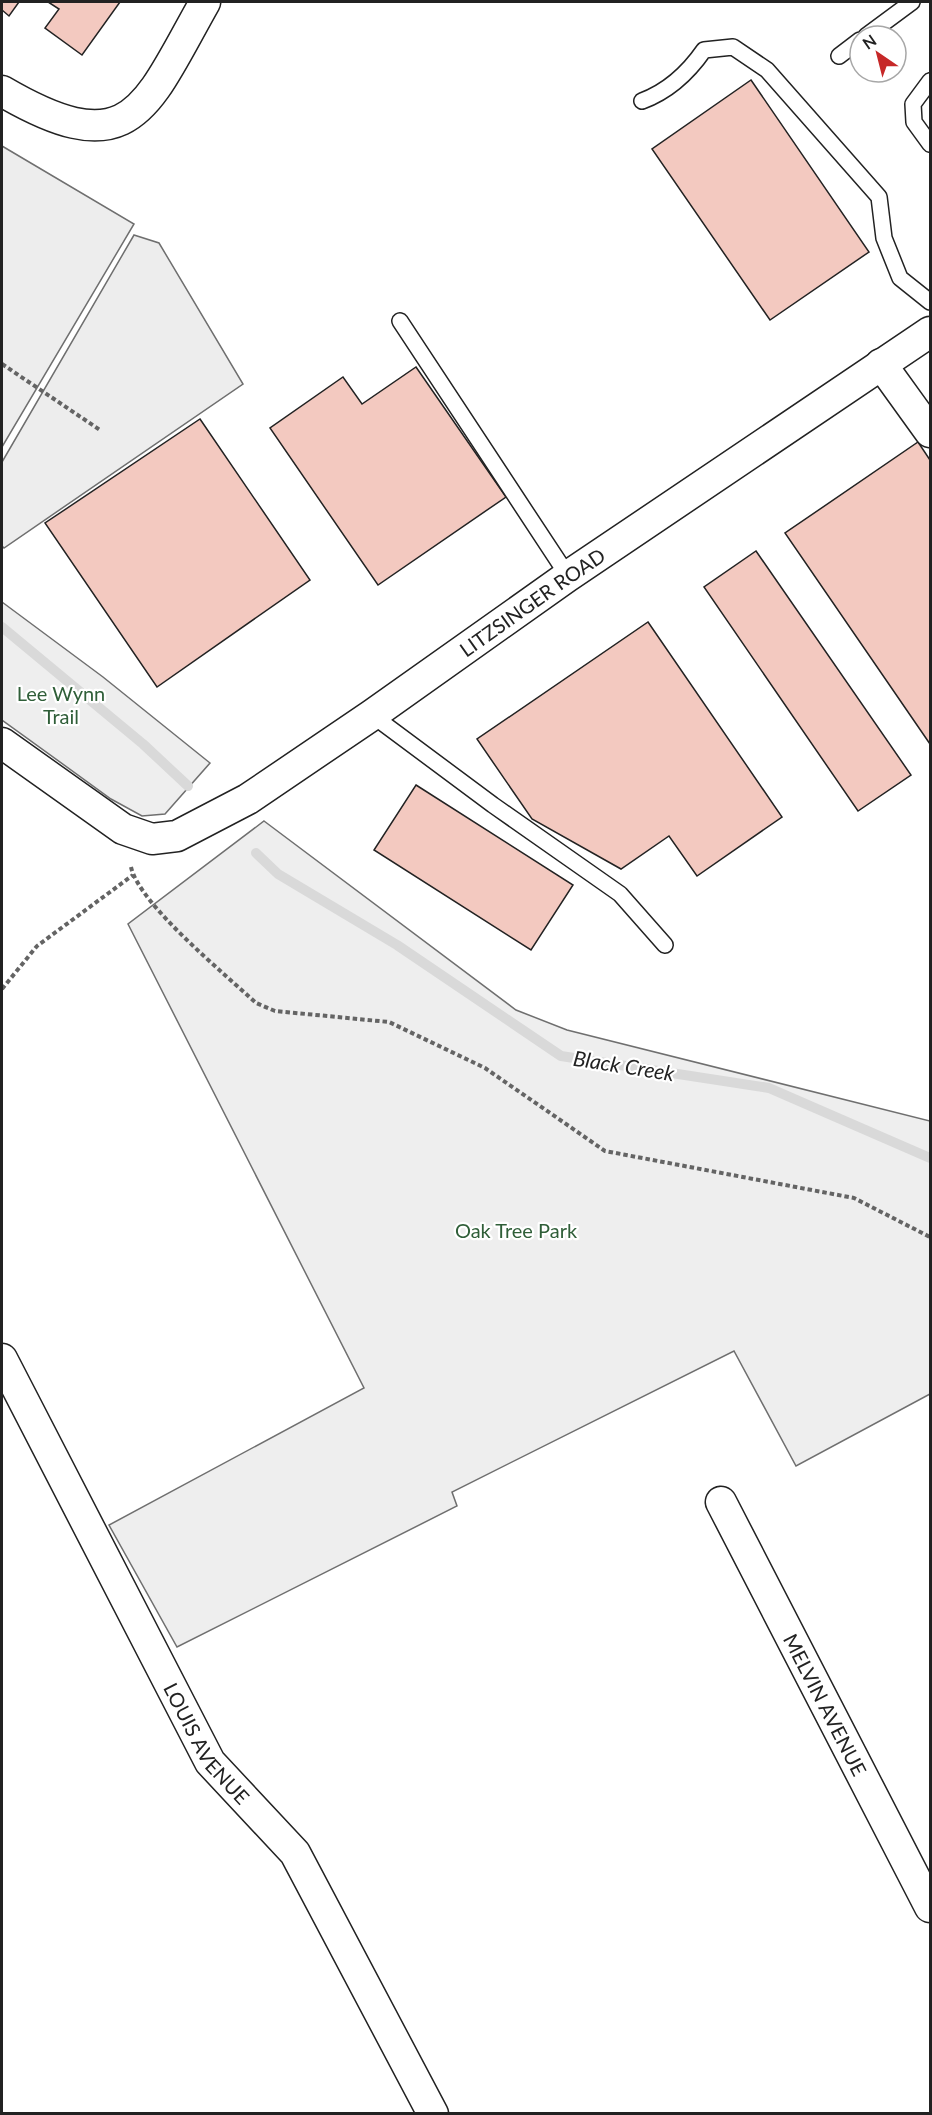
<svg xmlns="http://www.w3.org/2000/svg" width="932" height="2115" viewBox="0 0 932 2115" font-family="Lato,sans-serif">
	<rect width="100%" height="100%" fill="#fff"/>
	<path fill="#eee" stroke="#6f6f6f" stroke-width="1.5" d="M 2,602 L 103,677 L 210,763 L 165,814 L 142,816 L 111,799 L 2,720 Z
		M 264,821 L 516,1010 L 567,1030 L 930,1121 L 930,1394 L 796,1466 L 734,1351 L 452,1492 L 457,1506 L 177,1647 L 109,1525 L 364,1388 L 128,924 Z"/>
	<path fill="#ededed" stroke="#6f6f6f" stroke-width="1.5" d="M 2,146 L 134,224 L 2,447 Z
		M 134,235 L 159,243 L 243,384 L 4,548 L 2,546 L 2,462 Z"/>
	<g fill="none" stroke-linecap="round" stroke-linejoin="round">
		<path stroke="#d9d9d9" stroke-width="10" d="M 2,627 L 143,744 L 188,786
			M 256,853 L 278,874 L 397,945 L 561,1056 L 769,1088 L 930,1158"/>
	</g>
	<path fill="#f3c9c0" stroke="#222" stroke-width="1.5" d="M 2,2 L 19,2 L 9,16 L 2,10 Z
		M 48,2 L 120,2 L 82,55 L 45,28 L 59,9 Z
		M 751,80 L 869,252 L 770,320 L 652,149 Z
		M 416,367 L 506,497 L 378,585 L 270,428 L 343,377 L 362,404 Z
		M 200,419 L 310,580 L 157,687 L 45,523 Z
		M 918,442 L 930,460 L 930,744 L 785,533 Z
		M 756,551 L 911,775 L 858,811 L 704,587 Z
		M 648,622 L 782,817 L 697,876 L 669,836 L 621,869 L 532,819 L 477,739 Z
		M 416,785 L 573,885 L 531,950 L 374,850 Z"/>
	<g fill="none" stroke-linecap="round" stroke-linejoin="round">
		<defs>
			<path id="lane" d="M 866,36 L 912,2
				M 839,56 L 860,40
				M 930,81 L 913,104 L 914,122 L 930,144
				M 642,101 C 669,91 688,73 704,50 L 733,47 L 767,70 L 879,197 L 884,238 L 900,278 L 930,302
				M 400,321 L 568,576
				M 372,715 L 493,805 L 620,894 L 665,945"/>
			<g id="street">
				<path d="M 2,91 C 132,167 145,108 205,2"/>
				<path d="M 881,364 L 930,432"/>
				<path id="s1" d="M 2,743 L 123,829 L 152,839 L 177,836 L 248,799 L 372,715 L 568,576 L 930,332"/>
				<path id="s2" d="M 2,1359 L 210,1762 L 295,1853 L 433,2114"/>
				<path id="s3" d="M 721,1502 L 930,1907"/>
			</g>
		</defs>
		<use href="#lane" stroke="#222" stroke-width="18"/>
		<use href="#street" stroke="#222" stroke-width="33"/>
		<path stroke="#646464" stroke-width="4" stroke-dasharray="4.5 3" stroke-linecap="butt" d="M 2,364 L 100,430
			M 131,867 C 139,904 225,974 256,1003 L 275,1011 L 389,1022 L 485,1068 L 605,1151 L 854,1198 L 930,1237
			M 2,989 L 37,946 L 133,875"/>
		<use href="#lane" stroke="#fff" stroke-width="15"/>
		<use href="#street" stroke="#fff" stroke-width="30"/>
	</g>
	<g text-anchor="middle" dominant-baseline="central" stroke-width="4.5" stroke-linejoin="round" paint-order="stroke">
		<g font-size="20" fill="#222" stroke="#fff">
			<text stroke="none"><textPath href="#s1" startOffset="630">LITZSINGER ROAD</textPath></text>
			<text stroke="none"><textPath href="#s3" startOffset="228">MELVIN AVENUE</textPath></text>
			<text stroke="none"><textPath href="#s2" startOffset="436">LOUIS AVENUE</textPath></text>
		</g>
		<g font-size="20" fill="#2f5e38" stroke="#fff">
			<text x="61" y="693">Lee Wynn<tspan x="61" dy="23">Trail</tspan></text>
			<text x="516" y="1230">Oak Tree Park</text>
		</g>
		<g font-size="21" font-style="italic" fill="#222" stroke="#fff">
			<text transform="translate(624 1065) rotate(9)">Black Creek</text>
		</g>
	</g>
	<rect width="932" height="2115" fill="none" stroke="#222222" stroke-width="6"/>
	<g transform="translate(878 54) rotate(325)"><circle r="28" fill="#ffffff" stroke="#a7a7a7" stroke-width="1.5"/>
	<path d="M0-4.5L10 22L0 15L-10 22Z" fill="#c62828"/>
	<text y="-9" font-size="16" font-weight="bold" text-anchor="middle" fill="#222222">N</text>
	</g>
</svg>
